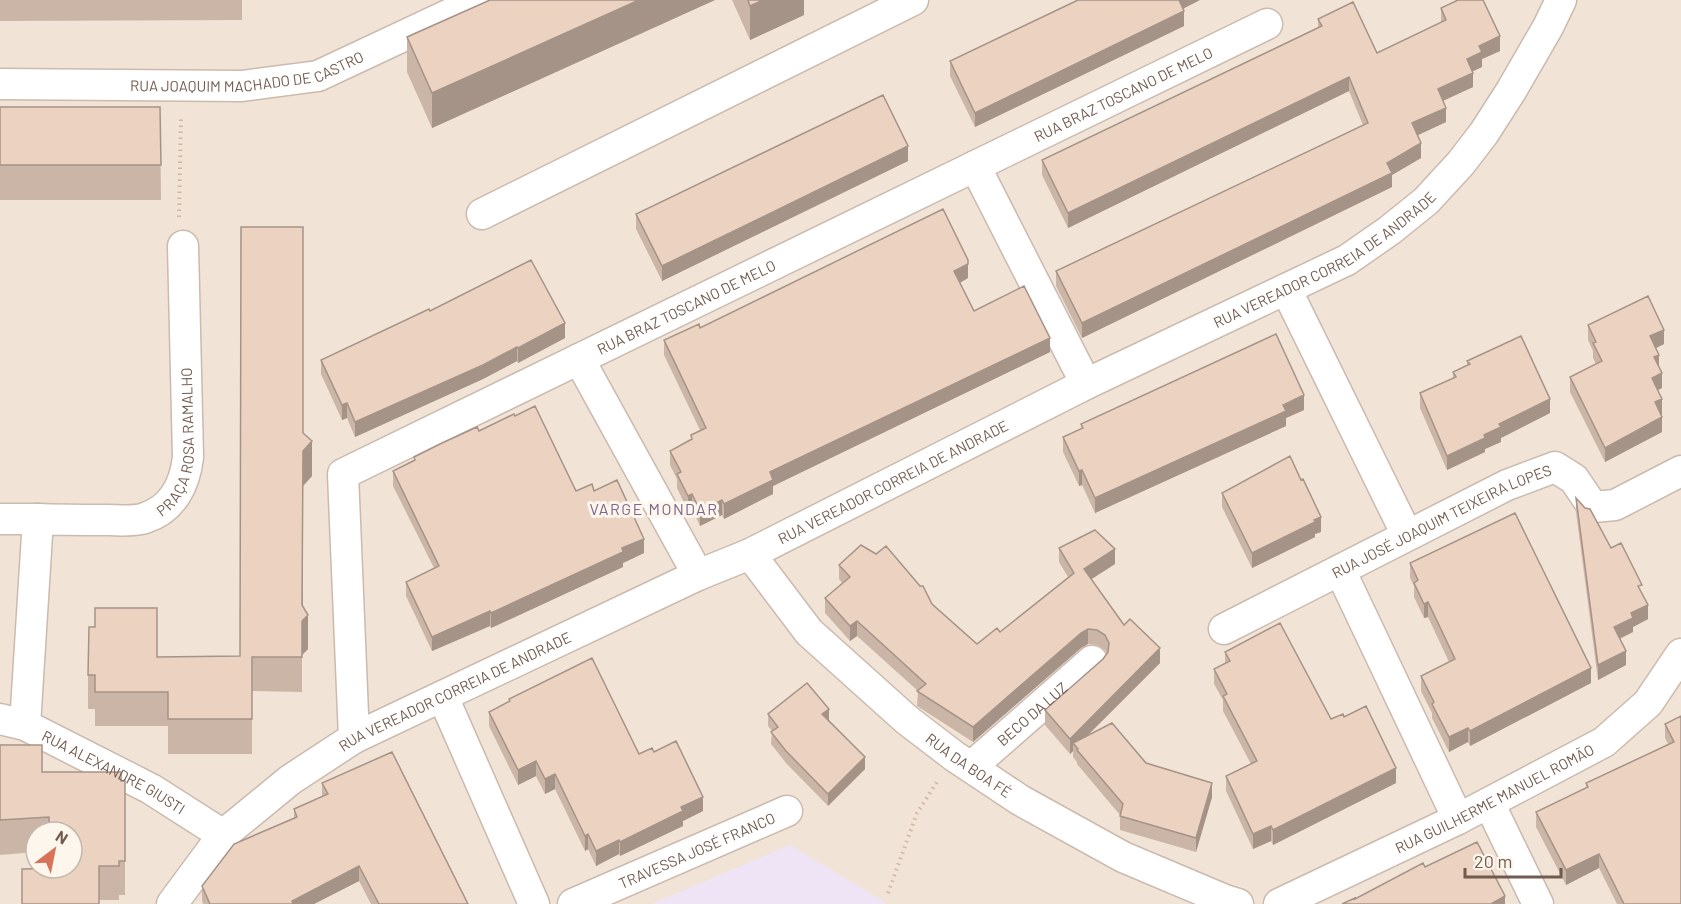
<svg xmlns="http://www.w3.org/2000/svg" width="1681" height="904" viewBox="0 0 1681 904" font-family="Barlow,sans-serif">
	<rect width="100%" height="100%" fill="#faf2e7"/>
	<path fill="#f1e4d6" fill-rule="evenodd" d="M 0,0 L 1681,0 L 1681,904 L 0,904 ZM 36,832 L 72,832 L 72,868 L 36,868 Z"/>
	<path fill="#efe3f6" d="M 790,845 L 885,902 L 885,904 L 652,904 Z"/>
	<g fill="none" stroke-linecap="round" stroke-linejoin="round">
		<defs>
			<g id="minor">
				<path id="s1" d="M 0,84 L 242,86 L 318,76 L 480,0"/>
				<path d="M 975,166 L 1086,384"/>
				<path d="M 482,214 L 913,0"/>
				<path d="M 1286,289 L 1407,535"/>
				<path d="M 579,359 L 698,575"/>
				<path d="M 0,519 L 38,519"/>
				<path id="s2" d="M 750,554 L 809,632 L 907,720 L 954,756 L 1020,800 L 1123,857 L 1225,900 L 1238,904"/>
				<path d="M 1340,570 L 1458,819"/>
				<path id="s3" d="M 1224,629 L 1507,485 L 1555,467 L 1574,479 L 1593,507 L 1615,505 L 1681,471"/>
				<path d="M 443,697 L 534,904"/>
				<path id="s4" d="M 0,719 L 25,725 L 151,789 L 223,835"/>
				<path id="s5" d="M 25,725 L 38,519 C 61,520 85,520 108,520 C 119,520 134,522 145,518 C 173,509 185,484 188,457 L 183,246"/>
				<path id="s6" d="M 354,738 L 343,474 L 1267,24"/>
				<path id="s7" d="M 971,767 L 1092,661"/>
				<path d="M 1489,803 L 1538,904"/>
				<path id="s8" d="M 172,904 L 223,835 L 290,780 L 354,738 L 698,575 L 750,554 L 1086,384 L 1347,260 L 1390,230 L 1426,201 L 1461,163 L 1484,133 L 1511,91 L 1548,27 L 1561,0"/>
				<path id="s9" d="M 573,904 L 787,811"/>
				<path id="s10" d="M 1279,904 L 1458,819 L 1604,742 L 1648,703 L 1681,654"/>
			</g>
		</defs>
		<use href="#minor" stroke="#cbbaae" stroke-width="33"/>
		<path stroke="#d1b5a4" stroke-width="4" stroke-dasharray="1.5 4.5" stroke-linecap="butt" d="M 179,217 L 181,117
			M 888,893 L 917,813 L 937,782"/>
		<use href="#minor" stroke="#fff" stroke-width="30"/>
	</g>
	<path fill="#cbb5a6" d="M 0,0 L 242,0 L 242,20 L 0,21 Z
		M 490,0 L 715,0 L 432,128 L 407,72 L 407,37 Z
		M 732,0 L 804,0 L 804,15 L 750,40 Z
		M 1441,8 L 1500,51 L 1482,59 L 1482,67 L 1473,71 L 1473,87 L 1443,101 L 1446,122 L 1417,135 L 1421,158 L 1392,175 L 1392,187 L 1082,338 L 1056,286 L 1056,271 L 1363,125 L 1349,91 L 1068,228 L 1042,175 L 1042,160 L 1318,27 L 1318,19 L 1377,53 L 1441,23 Z
		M 1183,9 L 1184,26 L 975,127 L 950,76 L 950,61 Z
		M 0,107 L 160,107 L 161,200 L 0,200 Z
		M 908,161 L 662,281 L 636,229 L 636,214 Z
		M 968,278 L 960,283 L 974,311 L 1050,352 L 773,486 L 773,494 L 724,519 L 722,515 L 700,526 L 692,509 L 688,511 L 677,488 L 677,479 L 670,465 L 670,451 L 691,440 L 691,435 L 700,430 L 664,355 L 664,340 L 700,328 Z
		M 430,311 L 565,338 L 518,363 L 517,361 L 483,379 L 355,437 L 347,418 L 342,420 L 321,374 L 321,360 Z
		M 1588,325 L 1664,344 L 1656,348 L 1662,388 L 1658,390 L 1662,414 L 1661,414 L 1662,432 L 1605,462 L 1570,392 L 1570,377 L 1596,364 L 1593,358 L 1593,351 L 1588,340 Z
		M 1467,361 L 1550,413 L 1501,438 L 1501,442 L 1485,449 L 1485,452 L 1447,470 L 1420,408 L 1420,393 L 1453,378 L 1453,372 L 1467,365 Z
		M 1304,410 L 1286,418 L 1286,426 L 1095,513 L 1082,485 L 1079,486 L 1063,452 L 1063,437 L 1081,429 L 1081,424 Z
		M 515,416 L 576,491 L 594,491 L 644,553 L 623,563 L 623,567 L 491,628 L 490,626 L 432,651 L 406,596 L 406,582 L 434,568 L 393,486 L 393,471 L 414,461 L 414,457 Z
		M 303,433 L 312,476 L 303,486 L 303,605 L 308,649 L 302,655 L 302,692 L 252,691 L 252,754 L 168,754 L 168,726 L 95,726 L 95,709 L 88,709 L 88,675 L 95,627 L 157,657 L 240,656 Z
		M 1222,493 L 1321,532 L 1315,534 L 1315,537 L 1252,568 L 1222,507 Z
		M 1576,498 L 1642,593 L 1648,619 L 1633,627 L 1633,632 L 1620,639 L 1626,665 L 1598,680 L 1576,512 Z
		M 1059,548 L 1115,564 L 1091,579 L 1124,625 L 1160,663 L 1088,735 L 1212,797 L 1196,852 L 1120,830 L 1120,815 L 1077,764 L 1077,762 L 1073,757 L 1073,751 L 1070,754 L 1045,725 L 1045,710 L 1103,659 L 1107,654 L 1105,650 L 1097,645 L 1088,644 L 1081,648 L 973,742 L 917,706 L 918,691 L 857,636 L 850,641 L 825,613 L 825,598 L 842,583 L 839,579 L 839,565 L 932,604 L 977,644 L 1000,632 L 1068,577 L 1059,562 Z
		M 1410,563 L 1591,683 L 1470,746 L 1468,742 L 1449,752 L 1432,718 L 1432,713 L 1421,691 L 1421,676 L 1449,662 L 1428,617 L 1424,618 L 1414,597 L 1414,586 L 1410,578 Z
		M 1225,652 L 1331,719 L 1344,717 L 1396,783 L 1273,845 L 1271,841 L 1253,849 L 1226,791 L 1226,776 L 1251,764 L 1223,711 L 1223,700 L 1214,684 L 1214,669 L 1225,664 Z
		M 509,699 L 639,754 L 654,752 L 703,811 L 683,821 L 683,826 L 620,856 L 619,854 L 596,866 L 588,849 L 585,851 L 555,789 L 545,794 L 536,776 L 518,785 L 489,726 L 489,712 L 509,702 Z
		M 768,714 L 829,721 L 865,769 L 828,806 L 786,763 L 771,744 L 772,731 L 768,726 Z
		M 1681,716 L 1681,904 L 1617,904 L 1599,868 L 1566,885 L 1536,827 L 1536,812 L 1586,788 L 1586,783 L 1668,744 L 1665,738 L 1665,724 Z
		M 0,745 L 42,772 L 125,781 L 125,895 L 119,895 L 119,900 L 99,900 L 49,868 L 72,832 L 36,832 L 36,852 L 0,855 Z
		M 322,783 L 468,904 L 371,904 L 359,881 L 314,904 L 203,904 L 202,900 L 202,886 L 294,819 L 294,809 L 322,796 Z"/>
	<path fill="#a59387" d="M 639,0 L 715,0 L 432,128 L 432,93 Z
		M 763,0 L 804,0 L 804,15 L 750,40 L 750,6 Z
		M 1177,0 L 1200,0 L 1177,12 Z
		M 1184,11 L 1184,26 L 975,127 L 975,113 Z
		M 1500,36 L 1500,51 L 1482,59 L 1482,67 L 1467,74 L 1467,59 L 1479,46 Z
		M 1473,73 L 1473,87 L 1438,103 L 1438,89 Z
		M 1349,77 L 1349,91 L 1068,228 L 1068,213 Z
		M 1446,108 L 1446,122 L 1412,138 L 1412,123 Z
		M 1421,143 L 1421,158 L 1392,175 L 1392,187 L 1082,338 L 1082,323 L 1387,163 Z
		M 908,146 L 908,161 L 662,281 L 662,266 Z
		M 968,264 L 968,278 L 954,286 L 954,271 Z
		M 565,323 L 565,338 L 518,363 L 518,348 Z
		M 1664,330 L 1664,344 L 1650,351 L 1650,336 Z
		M 1050,338 L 1050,352 L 773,486 L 773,494 L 724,519 L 724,504 L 770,472 Z
		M 517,347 L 517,361 L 483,379 L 355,437 L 355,422 Z
		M 1659,355 L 1659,369 L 1654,357 Z
		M 1662,373 L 1662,388 L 1652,393 L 1652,378 Z
		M 1304,395 L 1304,410 L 1286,418 L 1286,426 L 1095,513 L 1095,498 Z
		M 1550,399 L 1550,413 L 1501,438 L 1501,442 L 1485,449 L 1485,452 L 1447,470 L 1447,456 L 1484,435 L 1499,424 Z
		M 1662,399 L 1662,414 L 1655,417 L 1655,402 Z
		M 347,403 L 347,418 L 342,420 L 342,405 Z
		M 1662,417 L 1662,432 L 1605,462 L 1605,448 Z
		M 312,441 L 312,476 L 303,486 L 303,621 L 308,615 L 308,649 L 302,655 L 302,692 L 302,657 L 303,451 Z
		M 1082,470 L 1082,485 L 1079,486 L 1079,471 Z
		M 692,494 L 692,509 L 688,511 L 688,496 Z
		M 722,500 L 722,515 L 700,526 L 700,511 Z
		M 1321,517 L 1321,532 L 1315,534 L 1315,537 L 1252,568 L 1252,553 Z
		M 644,539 L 644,553 L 623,563 L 623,567 L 491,628 L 491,613 L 622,548 Z
		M 1115,549 L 1115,564 L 1084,584 L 1084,569 Z
		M 1428,602 L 1428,617 L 1424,618 L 1424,604 Z
		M 1648,605 L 1648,619 L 1633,627 L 1633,632 L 1614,641 L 1614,627 L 1631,613 Z
		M 490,611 L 490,626 L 432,651 L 432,637 Z
		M 857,621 L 857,636 L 850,641 L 850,626 Z
		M 1088,629 L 1088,644 L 1081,648 L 973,742 L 973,727 L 1081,633 Z
		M 1160,648 L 1160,663 L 1076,747 L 1073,743 L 1073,751 L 1070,754 L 1070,739 Z
		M 1626,651 L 1626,665 L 1598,680 L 1598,665 Z
		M 1591,668 L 1591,683 L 1470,746 L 1470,731 Z
		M 829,709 L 829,721 L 822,714 Z
		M 1468,728 L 1468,742 L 1449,752 L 1449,737 Z
		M 865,757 L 865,769 L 828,806 L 828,794 Z
		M 536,761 L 536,776 L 518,785 L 518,770 Z
		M 1396,768 L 1396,783 L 1273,845 L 1273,830 Z
		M 555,774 L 555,789 L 545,794 L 545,779 Z
		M 1212,783 L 1212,797 L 1196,852 L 1196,838 Z
		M 703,797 L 703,811 L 683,821 L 683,826 L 620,856 L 620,842 L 681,807 Z
		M 1271,826 L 1271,841 L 1253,849 L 1253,834 Z
		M 588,834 L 588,849 L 585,851 L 585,836 Z
		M 619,840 L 619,854 L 596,866 L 596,851 Z
		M 1599,854 L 1599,868 L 1566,885 L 1566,870 Z
		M 359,866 L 359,881 L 314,904 L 292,904 L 292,901 Z
		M 1505,896 L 1505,904 L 1491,904 Z"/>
	<path fill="#ecd2c1" stroke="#a59387" stroke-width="1.5" d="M 490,0 L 639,0 L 432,93 L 407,37 Z
		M 748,0 L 763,0 L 750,6 Z
		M 1078,0 L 1179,0 L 1184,11 L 975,113 L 950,61 Z
		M 1458,0 L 1483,0 L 1500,36 L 1479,46 L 1482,52 L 1467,59 L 1473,73 L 1438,89 L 1446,108 L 1412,123 L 1421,143 L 1387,163 L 1392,173 L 1082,323 L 1056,271 L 1368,123 L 1349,77 L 1068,213 L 1042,160 L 1322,26 L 1318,19 L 1353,2 L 1377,53 L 1446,20 L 1441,8 Z
		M 883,95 L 908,146 L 662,266 L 636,214 Z
		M 0,107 L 160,107 L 161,165 L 0,165 Z
		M 943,209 L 968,260 L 968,264 L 954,271 L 974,311 L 1024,286 L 1050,338 L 770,472 L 773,480 L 724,504 L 722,500 L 700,511 L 692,494 L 688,496 L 677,474 L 681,472 L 670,451 L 692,439 L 691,435 L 706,428 L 664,340 L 699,324 L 700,328 Z
		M 241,227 L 303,227 L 303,433 L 312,441 L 303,451 L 302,605 L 308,615 L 302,621 L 302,657 L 252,657 L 252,719 L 168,719 L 168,692 L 95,692 L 95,675 L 88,675 L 89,627 L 95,627 L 95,608 L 157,608 L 157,657 L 240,656 Z
		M 531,260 L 565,323 L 518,348 L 517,347 L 483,365 L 355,422 L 347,403 L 342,405 L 321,360 L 429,309 L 430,311 Z
		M 1648,296 L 1664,330 L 1650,336 L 1659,355 L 1654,357 L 1662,373 L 1652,378 L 1662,399 L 1655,402 L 1662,417 L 1605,448 L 1570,377 L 1602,361 L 1593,343 L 1596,342 L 1588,325 Z
		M 1276,334 L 1304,395 L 1283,405 L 1286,411 L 1095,498 L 1082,470 L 1079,471 L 1063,437 L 1083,428 L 1081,424 Z
		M 1521,336 L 1550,399 L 1499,424 L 1501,427 L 1484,435 L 1485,438 L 1447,456 L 1420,393 L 1456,377 L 1453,372 L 1470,364 L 1467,361 Z
		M 535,406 L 576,491 L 592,484 L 594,491 L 617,480 L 644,539 L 622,548 L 623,552 L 491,613 L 490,611 L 432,637 L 406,582 L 439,566 L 393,471 L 415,460 L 414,457 L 442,443 L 477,427 L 479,431 L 514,414 L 515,416 Z
		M 1290,456 L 1301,480 L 1303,479 L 1321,517 L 1314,520 L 1315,522 L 1252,553 L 1222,493 Z
		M 1576,498 L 1585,508 L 1590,509 L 1611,548 L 1621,543 L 1642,585 L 1638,586 L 1648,605 L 1631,613 L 1633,618 L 1614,627 L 1626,651 L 1598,665 Z
		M 1515,513 L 1591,668 L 1470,731 L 1468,728 L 1449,737 L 1432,704 L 1434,702 L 1421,676 L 1455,659 L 1428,602 L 1424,604 L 1414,583 L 1418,580 L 1410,563 Z
		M 1095,530 L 1115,549 L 1084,569 L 1124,625 L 1130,619 L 1160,648 L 1070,739 L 1045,710 L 1103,659 L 1108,652 L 1109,643 L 1105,635 L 1097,630 L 1088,629 L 1081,633 L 973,727 L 917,691 L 926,684 L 857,621 L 850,626 L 825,598 L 850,577 L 839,565 L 861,545 L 876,554 L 886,546 L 920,586 L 923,586 L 932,604 L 977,644 L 997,628 L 1000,632 L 1074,573 L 1059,548 Z
		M 1280,623 L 1331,719 L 1343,714 L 1344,717 L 1366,706 L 1396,768 L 1273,830 L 1271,826 L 1253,834 L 1226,776 L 1257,761 L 1223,696 L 1227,694 L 1214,669 L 1230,661 L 1225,652 Z
		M 592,658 L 639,754 L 652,748 L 654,752 L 676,741 L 703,797 L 681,807 L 683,811 L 620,842 L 619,840 L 596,851 L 588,834 L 585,836 L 555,774 L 545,779 L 536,761 L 518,770 L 489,712 L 510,701 L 509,699 Z
		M 807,683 L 829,709 L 822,714 L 865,757 L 828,794 L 786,751 L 771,732 L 778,727 L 768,714 Z
		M 1681,716 L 1681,904 L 1624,904 L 1599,854 L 1566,870 L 1536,812 L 1588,787 L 1586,783 L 1674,742 L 1665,724 Z
		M 1112,723 L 1146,763 L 1212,783 L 1196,838 L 1120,816 L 1123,804 L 1077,750 L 1078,749 L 1073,743 Z
		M 0,745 L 42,745 L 42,772 L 121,772 L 121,781 L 125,781 L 125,861 L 119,861 L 119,866 L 99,866 L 99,904 L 22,904 L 22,869 L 72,868 L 72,832 L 49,832 L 49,817 L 0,820 Z
		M 392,752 L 468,904 L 379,904 L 359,866 L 292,901 L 293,904 L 210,904 L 202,886 L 234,844 L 297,817 L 294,809 L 328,794 L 322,783 Z
		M 1477,842 L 1505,896 L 1491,904 L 1342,904 L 1355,898 L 1355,899 L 1423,863 L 1425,867 Z"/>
	<g text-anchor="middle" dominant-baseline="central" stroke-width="6" stroke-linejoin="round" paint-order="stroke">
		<g font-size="15" fill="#715a4e" stroke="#fdf6ed">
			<text stroke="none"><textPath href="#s1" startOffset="249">RUA JOAQUIM MACHADO DE CASTRO</textPath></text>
			<text stroke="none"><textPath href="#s6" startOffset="1132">RUA BRAZ TOSCANO DE MELO</textPath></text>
			<text stroke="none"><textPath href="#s8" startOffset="1332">RUA VEREADOR CORREIA DE ANDRADE</textPath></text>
			<text stroke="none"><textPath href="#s6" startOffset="646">RUA BRAZ TOSCANO DE MELO</textPath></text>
			<text stroke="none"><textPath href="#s5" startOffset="405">PRAÇA ROSA RAMALHO</textPath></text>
			<text stroke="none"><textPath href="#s8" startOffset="846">RUA VEREADOR CORREIA DE ANDRADE</textPath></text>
			<text stroke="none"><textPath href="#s3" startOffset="243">RUA JOSÉ JOAQUIM TEIXEIRA LOPES</textPath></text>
			<text stroke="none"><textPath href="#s8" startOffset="360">RUA VEREADOR CORREIA DE ANDRADE</textPath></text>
			<text stroke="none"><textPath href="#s7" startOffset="81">BECO DA LUZ</textPath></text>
			<text stroke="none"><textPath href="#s2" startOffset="306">RUA DA BOA FÉ</textPath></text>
			<text stroke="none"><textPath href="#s4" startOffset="126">RUA ALEXANDRE GIUSTI</textPath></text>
			<text stroke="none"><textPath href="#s10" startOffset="240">RUA GUILHERME MANUEL ROMÃO</textPath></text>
			<text stroke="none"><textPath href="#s9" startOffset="135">TRAVESSA JOSÉ FRANCO</textPath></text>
		</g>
		<g font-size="16" letter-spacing="1.5" fill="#7f668c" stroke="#fdf6ed">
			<text x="654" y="508">VARGE MONDAR</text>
		</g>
	</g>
	<g transform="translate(54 850) rotate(32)"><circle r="28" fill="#fdf6ed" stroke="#c5b8ad" stroke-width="1.5"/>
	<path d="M0-4.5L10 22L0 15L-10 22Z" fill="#d77359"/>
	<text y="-9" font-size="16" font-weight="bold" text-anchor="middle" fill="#715a4e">N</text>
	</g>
	<path d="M1465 868v9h96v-9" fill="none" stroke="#715a4e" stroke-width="3"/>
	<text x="1474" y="868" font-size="18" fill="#715a4e" stroke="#fdf6ed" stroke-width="4.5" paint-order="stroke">20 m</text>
</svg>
